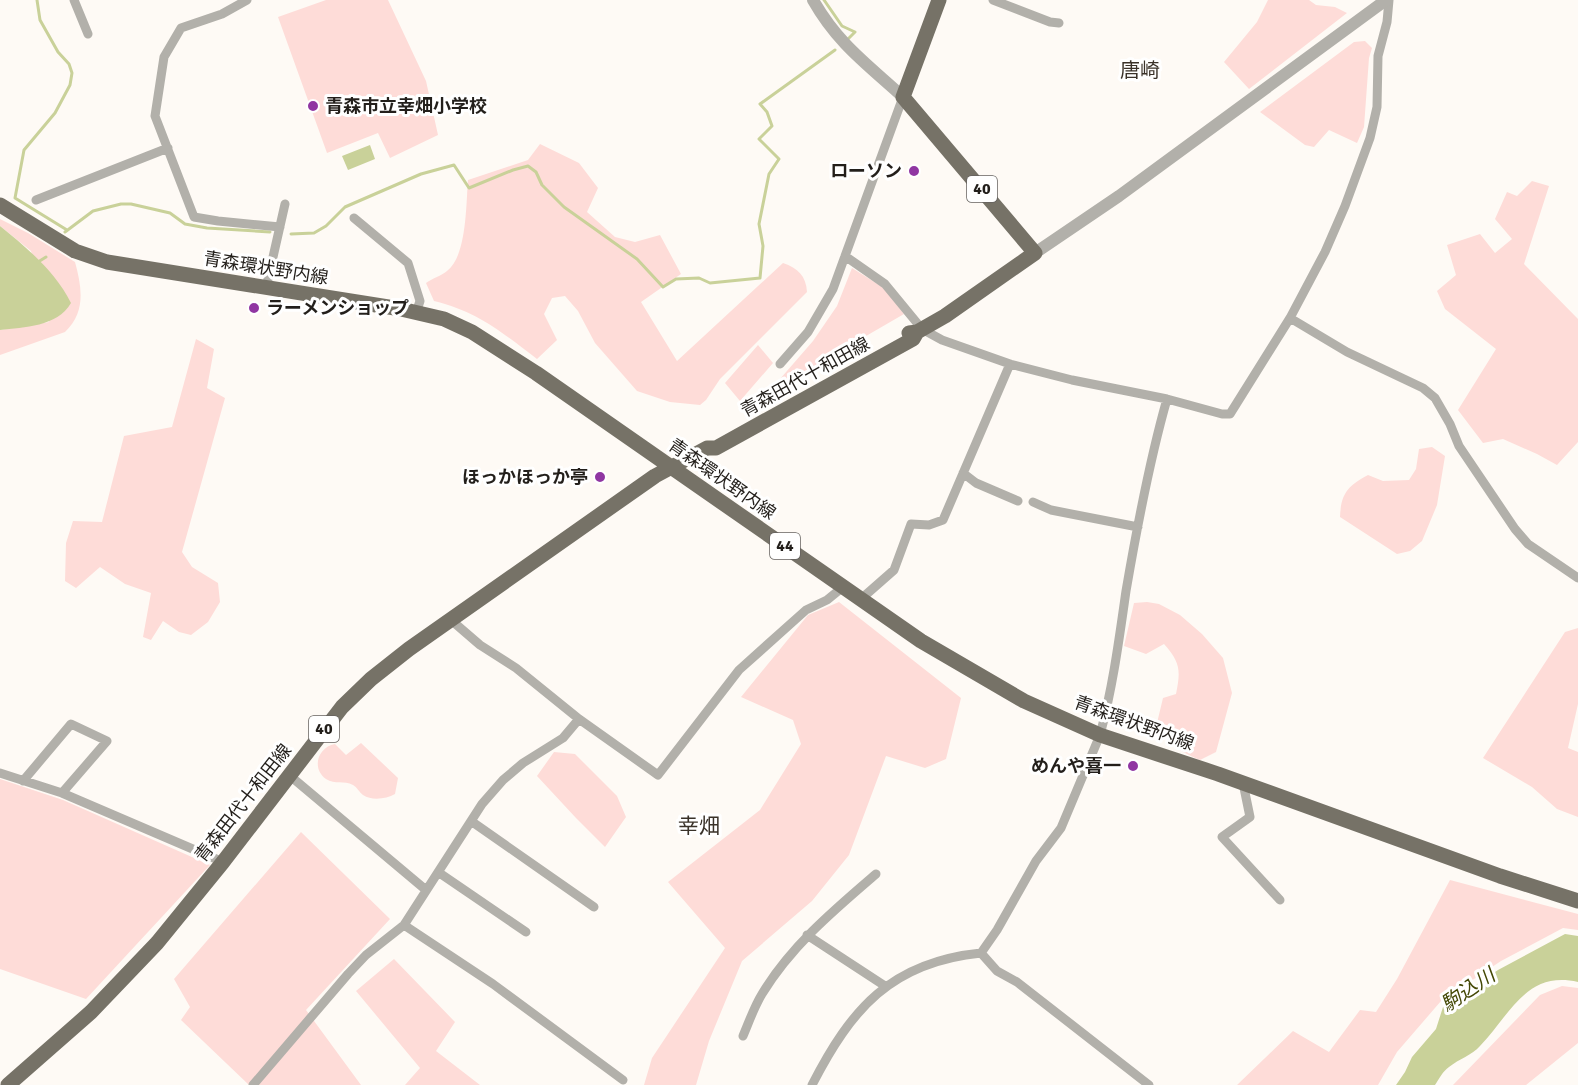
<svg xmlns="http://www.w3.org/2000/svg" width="1578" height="1085" viewBox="0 0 1578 1085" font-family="Signika,'Noto Sans JP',sans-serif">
	<rect width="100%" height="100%" fill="#fefaf5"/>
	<path fill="#fedcd8" d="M 326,0 L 388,0 L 426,81 L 438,135 L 390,158 L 378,133 L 327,153 L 278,17 Z
		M 1268,0 L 1309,0 L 1316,5 L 1335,7 L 1347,13 L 1249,89 L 1224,62 L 1257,22 Z
		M 1365,41 L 1372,48 L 1369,58 L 1364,127 L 1357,143 L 1329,130 L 1314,147 L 1305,145 L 1260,112 L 1354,42 Z
		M 540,144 L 579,163 L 598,188 L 587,212 L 615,237 L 635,242 L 660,235 L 681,274 L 641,302 L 677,361 L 783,263 C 798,268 806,276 807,292 L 720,379 L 706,400 L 700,405 L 670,402 L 637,391 L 595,343 L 578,311 L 565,296 L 552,298 L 544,314 L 557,340 L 537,359 C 501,332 479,312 434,301 L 426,283 C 433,278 441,276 447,271 C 467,256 466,204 468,180 L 528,160 Z
		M 1532,181 L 1549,186 L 1524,264 L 1578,319 L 1578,442 L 1557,465 L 1537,454 L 1503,439 L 1483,443 L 1458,410 L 1496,349 L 1445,309 L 1437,291 L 1456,275 L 1447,245 L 1480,234 L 1495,253 L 1512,239 L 1495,219 L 1507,192 L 1517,196 Z
		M 0,219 L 28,233 L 75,262 C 82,288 86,312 65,332 L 0,355 L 0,330 L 49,322 L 31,251 L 0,226 Z
		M 852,268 L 884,288 L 904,314 L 785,383 L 780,379 L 813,341 L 837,306 Z
		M 196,339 L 214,349 L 207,388 L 225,398 L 182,552 L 192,567 L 218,583 L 220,602 L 208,622 L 191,635 L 179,632 L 163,621 L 151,640 L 143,637 L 151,593 L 125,584 L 100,567 L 76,588 L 65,581 L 66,543 L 73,521 L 102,522 L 124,436 L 172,427 Z
		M 758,345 L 773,363 L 740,401 L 725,383 Z
		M 1432,447 L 1445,456 L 1437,505 L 1422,541 L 1410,551 L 1397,554 L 1340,517 C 1341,493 1348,486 1368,475 L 1383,481 L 1409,480 L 1416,469 L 1419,449 Z
		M 839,602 L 961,698 L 946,759 L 925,768 L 886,756 L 849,855 L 812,901 L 742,961 L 709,1041 L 696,1085 L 644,1085 L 652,1058 L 725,948 L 668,882 L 760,810 L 801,744 L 793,720 L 741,697 L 808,615 Z
		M 1147,602 L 1159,604 L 1180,615 L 1202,634 L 1223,658 L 1232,693 L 1216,752 L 1200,760 C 1177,750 1169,745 1157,723 L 1163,698 L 1176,694 C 1181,670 1180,662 1164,644 L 1146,654 L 1124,646 L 1134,603 Z
		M 1578,628 L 1578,704 L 1568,748 L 1578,752 L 1578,817 L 1557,809 L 1532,787 L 1483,758 L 1565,632 Z
		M 361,743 L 398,778 L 395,794 C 386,799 372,801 363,795 C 359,792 357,787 353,785 C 344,780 335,785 326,779 C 311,768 318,747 335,744 L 346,755 Z
		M 554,752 L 575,754 L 617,796 L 626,817 L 605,847 L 576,818 L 537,776 Z
		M 0,779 L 63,800 L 210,865 L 86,999 L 0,969 Z
		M 301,832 L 390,919 L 306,1010 L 361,1085 L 249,1085 L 181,1020 L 190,1007 L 174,979 Z
		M 1450,880 L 1578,914 L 1578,930 L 1563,928 L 1501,961 L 1441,1001 L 1397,1052 L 1378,1085 L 1237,1085 L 1293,1031 L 1329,1052 L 1360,1010 L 1376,1012 L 1397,979 Z
		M 394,959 L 455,1022 L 436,1051 L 480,1085 L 405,1085 L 420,1068 L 356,991 Z
		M 1562,986 L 1578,988 L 1578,1043 L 1526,1085 L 1453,1085 L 1540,995 Z"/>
	<path fill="#c9d199" d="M 370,145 L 375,159 L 348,170 L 342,156 Z
		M 0,226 C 27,248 55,271 71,303 C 57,327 24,327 0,330 Z
		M 1565,934 L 1578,936 L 1578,982 C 1526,970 1510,1015 1480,1046 C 1472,1055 1459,1059 1449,1067 C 1443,1071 1439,1079 1435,1085 L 1396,1085 L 1405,1072 L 1412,1057 L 1436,1029 L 1443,1007 L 1498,970 Z"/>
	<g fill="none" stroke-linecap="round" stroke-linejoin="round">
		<path stroke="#c9d199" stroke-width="3" d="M 37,0 L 40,20 L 58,52 L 69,64 L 72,73 L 70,85 L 55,113 L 24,150 L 15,198 L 67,230
			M 824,0 L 842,26 L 855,32 L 847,40
			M 65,232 L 93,211 L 121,204 L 131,204 L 170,213 L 185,224 L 207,228 L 270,232
			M 291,234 L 314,233 L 326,226 L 345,207 L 421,174 L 454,165 L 469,188 L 513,170 L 528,166 L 536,172 L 542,185 L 564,207 L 637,259 L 663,287 L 676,279 L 699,278 L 710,283 L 760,278 L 763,246 L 759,224 L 769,174 L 779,159 L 759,139 L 772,126 L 767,112 L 760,104 L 835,50
			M 38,262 L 46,257"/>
		<path stroke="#b2b0aa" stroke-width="9" d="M 74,0 L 88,34
			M 247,0 L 222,14 L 181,28 L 164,57 L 155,116 L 194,217 L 218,221 L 280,227
			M 993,0 L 1050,22 L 1059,23
			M 36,200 L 168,148
			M 354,218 L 408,263 L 420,301 L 416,313
			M 845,256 L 885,284 L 922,329 L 942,340 L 1010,364 L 1072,380 L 1167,399 L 1222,414 L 1230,414 L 1290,318 L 1325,252 L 1345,206 L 1370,138 L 1377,107 L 1378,56 L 1387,22 L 1389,0
			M 266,288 L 285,204
			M 1290,318 L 1347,352 L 1423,388 L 1435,398 L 1450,424 L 1459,446 L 1515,529 L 1528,544 L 1578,578
			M 780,364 L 808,332 L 833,289 L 903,97
			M 963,473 L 976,483 L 1018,501
			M 1033,502 L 1051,510 L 1138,527
			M 861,599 L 894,570 L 911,524 L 929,525 L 943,520 L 1010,364
			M 451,620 L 480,645 L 516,668 L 579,719 L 658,775 L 739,670 L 806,610 L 827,600 L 843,587
			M 0,773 L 62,793 L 223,862
			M 289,775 L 426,890
			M 23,781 L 71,724 L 107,741 L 62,793
			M 1243,783 L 1250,817 L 1222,837 L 1280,900
			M 471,821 L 594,907
			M 438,872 L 526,932
			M 404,925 L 493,984 L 623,1080
			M 807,935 L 885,986
			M 981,953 L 997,971 L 1017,982 L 1149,1085
			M 743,1036 C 749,1022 754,1007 762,994 C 791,946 834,910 876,874
			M 253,1085 L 348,974 L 366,955 L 404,925 L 482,804 L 503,780 L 523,763 L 563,738 L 579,719
			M 812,1085 C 851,1009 891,962 981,953 L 997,930 L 1036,861 L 1061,828 L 1100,735 C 1113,686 1119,640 1126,591 C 1137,527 1149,462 1167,399"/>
		<path stroke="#b2b0aa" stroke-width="12" d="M 813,0 C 838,44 867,64 903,97
			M 1035,253 L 1119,196 L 1386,0"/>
		<path stroke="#767267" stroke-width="15" d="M 0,205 L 75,251 L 107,262 L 401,309 L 444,319 L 472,332 L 536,373 L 921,641 L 1024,701 L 1100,735 L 1218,774 L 1500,876 L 1578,901
			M 909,333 L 917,332 L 945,316 L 1035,253 L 903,97 L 939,0
			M 8,1085 L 91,1012 L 157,943 L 223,862 L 342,707 L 371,679 L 409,649 L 655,476 L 707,448 L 716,448 L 913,339 L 917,332"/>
	</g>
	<g fill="#9036a2" stroke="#fff" stroke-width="2">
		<circle cx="313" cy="106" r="6"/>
		<circle cx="914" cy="171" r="6"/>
		<circle cx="254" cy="308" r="6"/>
		<circle cx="600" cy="477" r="6"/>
		<circle cx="1133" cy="766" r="6"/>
	</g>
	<g text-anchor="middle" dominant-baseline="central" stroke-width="6" stroke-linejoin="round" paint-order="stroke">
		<g fill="#fff" stroke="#65625f" stroke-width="1.5">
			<rect x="967" y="176" width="30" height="26" rx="4.5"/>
			<rect x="770" y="533" width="30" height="26" rx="4.5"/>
			<rect x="309" y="716" width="30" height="26" rx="4.5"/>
		</g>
		<g font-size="16" font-weight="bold" fill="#231f1b">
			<text x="982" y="189">40</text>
			<text x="785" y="546">44</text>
			<text x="324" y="729">40</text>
		</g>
		<g font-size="18" font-weight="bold" fill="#231f1b" stroke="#fff" text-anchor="end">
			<text x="325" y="106" text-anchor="start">青森市立幸畑小学校</text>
			<text x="902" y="171">ローソン</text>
			<text x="266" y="308" text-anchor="start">ラーメンショップ</text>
			<text x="588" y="477">ほっかほっか亭</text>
			<text x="1121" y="766">めんや喜一</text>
		</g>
		<g font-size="18" fill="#231f1b" stroke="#fff">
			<text transform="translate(266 268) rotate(9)">青森環状野内線</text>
			<text transform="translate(805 377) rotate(-29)">青森田代十和田線</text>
			<text transform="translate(722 479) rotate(35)">青森環状野内線</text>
			<text transform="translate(1134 723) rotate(20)">青森環状野内線</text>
			<text transform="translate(243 803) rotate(-52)">青森田代十和田線</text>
		</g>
		<g font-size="20" fill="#3a3229" stroke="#fff">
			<text x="1140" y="70">唐崎</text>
		</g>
		<g font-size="20" font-style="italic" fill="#444805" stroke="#fff">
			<text transform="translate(1468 990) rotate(-34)">駒込川</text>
		</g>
		<g font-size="21" fill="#3a3229" stroke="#fff">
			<text x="699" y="826">幸畑</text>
		</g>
	</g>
</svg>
